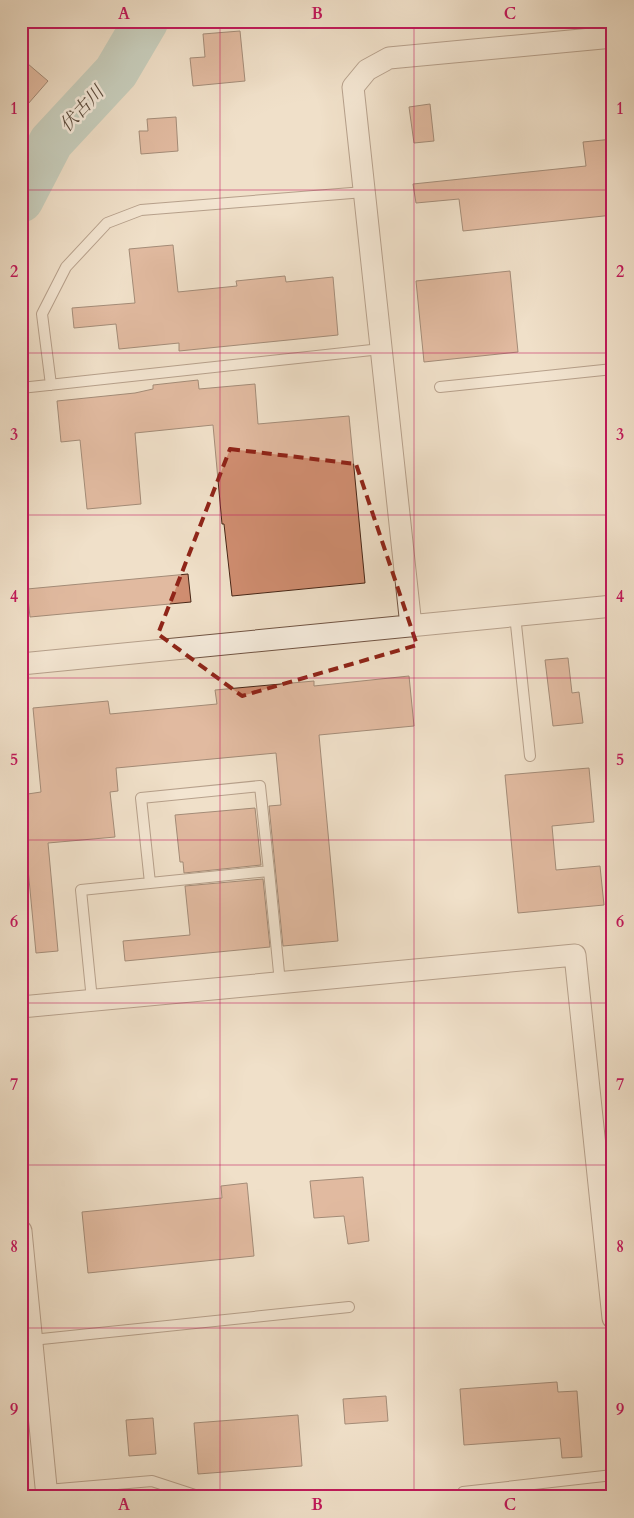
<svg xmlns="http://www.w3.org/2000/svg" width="634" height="1518" viewBox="0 0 634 1518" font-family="Cardo,'Noto Serif JP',serif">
	<defs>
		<pattern id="forest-firs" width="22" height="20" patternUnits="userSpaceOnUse" patternTransform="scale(1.25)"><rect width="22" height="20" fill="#bac296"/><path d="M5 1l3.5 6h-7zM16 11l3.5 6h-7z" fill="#999d79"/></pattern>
	</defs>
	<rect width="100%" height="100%" fill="#f0e0c9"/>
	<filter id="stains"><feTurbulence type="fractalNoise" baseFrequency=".004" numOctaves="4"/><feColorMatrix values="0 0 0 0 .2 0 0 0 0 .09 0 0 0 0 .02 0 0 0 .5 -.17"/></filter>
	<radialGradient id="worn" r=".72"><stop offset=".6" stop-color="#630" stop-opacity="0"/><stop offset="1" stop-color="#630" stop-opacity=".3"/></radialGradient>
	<path fill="url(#forest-firs)" stroke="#807456" d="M 21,1425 L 29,1497 L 21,1497 Z"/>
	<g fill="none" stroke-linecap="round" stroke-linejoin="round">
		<path stroke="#9abdb3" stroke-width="45" d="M 21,200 L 51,142 L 116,72 L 146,21"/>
	</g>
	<path fill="#cf8d70" stroke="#472616" d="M 240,31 L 245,81 L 193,86 L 190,58 L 205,57 L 203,34 Z
		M 21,58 L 48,81 L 21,112 Z
		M 430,104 L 434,141 L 414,143 L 409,107 Z
		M 176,117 L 178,151 L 141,154 L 139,131 L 148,131 L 147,119 Z
		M 613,139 L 613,215 L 463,231 L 459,199 L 416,203 L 413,184 L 586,166 L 583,142 Z
		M 173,245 L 178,292 L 237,286 L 236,281 L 285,276 L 286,282 L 333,277 L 338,335 L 179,351 L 179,343 L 119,349 L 116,324 L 74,328 L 72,308 L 135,303 L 129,249 Z
		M 510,271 L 518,352 L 424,362 L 416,281 Z
		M 198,380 L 199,389 L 255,384 L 258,424 L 349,416 L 365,583 L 232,596 L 224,524 L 222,524 L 213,425 L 135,433 L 141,504 L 87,509 L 80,440 L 61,442 L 57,401 L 135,393 L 153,389 L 153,385 Z
		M 188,574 L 191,602 L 30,617 L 27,589 Z
		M 568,658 L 572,693 L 579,692 L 583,723 L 553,726 L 545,660 Z
		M 409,676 L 414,726 L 319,735 L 338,941 L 283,946 L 269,806 L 281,805 L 276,753 L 116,768 L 118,791 L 110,792 L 115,837 L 48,843 L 58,951 L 36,953 L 21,795 L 41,792 L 33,708 L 108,701 L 110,714 L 217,704 L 215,690 L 314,681 L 314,686 Z
		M 589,768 L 594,822 L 552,826 L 556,870 L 600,866 L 604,905 L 518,913 L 505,775 Z
		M 255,808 L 261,865 L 184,873 L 183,862 L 180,862 L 175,815 Z
		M 263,879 L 270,947 L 125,961 L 123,941 L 190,935 L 185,886 Z
		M 363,1177 L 369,1241 L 348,1244 L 344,1216 L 314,1218 L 310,1181 Z
		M 247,1183 L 254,1256 L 88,1273 L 82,1212 L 222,1198 L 221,1186 Z
		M 557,1382 L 558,1392 L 577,1391 L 582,1457 L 562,1458 L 560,1438 L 464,1445 L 460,1389 Z
		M 386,1396 L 388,1421 L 345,1424 L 343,1399 Z
		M 298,1415 L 302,1466 L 198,1474 L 194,1423 Z
		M 153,1418 L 156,1454 L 129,1456 L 126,1420 Z"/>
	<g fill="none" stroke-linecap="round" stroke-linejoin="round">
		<defs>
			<path id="service" d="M 51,385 L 42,314 L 66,267 L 107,223 L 141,210 L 364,192
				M 440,387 L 613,369
				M 21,388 L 381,349
				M 515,615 L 530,756
				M 150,883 L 141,798 L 260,786 L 269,871
				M 92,1000 L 81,890 L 269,871 L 280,983
				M 32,1340 L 349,1307
				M 47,1490 L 152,1481 L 201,1497
				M 464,1497 L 463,1492 L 613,1475"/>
			<path id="minor" d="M 411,626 L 353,87 L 367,70 L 389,58 L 613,37
				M 21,664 L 613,606
				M 21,1007 L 575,955 L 613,1318
				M 21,1231 L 47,1497"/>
		</defs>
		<use href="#service" stroke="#715443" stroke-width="12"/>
		<use href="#minor" stroke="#715443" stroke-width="23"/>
		<use href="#service" stroke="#f5ebdc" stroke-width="10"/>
		<use href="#minor" stroke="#f5ebdc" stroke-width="21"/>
	</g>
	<path d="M0 0H634V1518H0ZM 230,449 L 356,464 L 417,645 L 242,696 L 158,634 Z" fill="#f0e0c9" fill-opacity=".55" fill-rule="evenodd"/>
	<path fill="none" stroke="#8f2418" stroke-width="4" stroke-dasharray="10 6" stroke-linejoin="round" d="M 230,449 L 356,464 L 417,645 L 242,696 L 158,634 Z"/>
	<path fill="none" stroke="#c2185b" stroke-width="1" stroke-opacity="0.55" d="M 220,21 L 220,1497M 414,21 L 414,1497M 21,190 L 613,190M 21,353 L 613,353M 21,515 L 613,515M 21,678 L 613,678M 21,840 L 613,840M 21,1003 L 613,1003M 21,1165 L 613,1165M 21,1328 L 613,1328"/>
	<g text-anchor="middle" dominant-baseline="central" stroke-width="5" stroke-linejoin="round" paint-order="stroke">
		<g font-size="18" font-style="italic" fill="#5c4c3d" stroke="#f5ebdc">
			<text transform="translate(82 109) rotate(-47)">伏古川</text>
		</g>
	</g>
	<rect width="634" height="1518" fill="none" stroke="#f0e0c9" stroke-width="55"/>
	<rect x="28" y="28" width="578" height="1462" fill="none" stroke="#c2185b" stroke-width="2"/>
	<g font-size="16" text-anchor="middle" font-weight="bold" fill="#c2185b">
		<text x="124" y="19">A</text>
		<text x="317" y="19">B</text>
		<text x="510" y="19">C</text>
		<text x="14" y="114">1</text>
		<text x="620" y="114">1</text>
		<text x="14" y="277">2</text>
		<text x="620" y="277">2</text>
		<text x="14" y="440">3</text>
		<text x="620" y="440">3</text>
		<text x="14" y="602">4</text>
		<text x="620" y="602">4</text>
		<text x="14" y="765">5</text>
		<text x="620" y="765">5</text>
		<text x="14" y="927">6</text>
		<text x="620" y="927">6</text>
		<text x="14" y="1090">7</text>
		<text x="620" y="1090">7</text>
		<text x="14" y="1252">8</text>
		<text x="620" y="1252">8</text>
		<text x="14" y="1415">9</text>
		<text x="620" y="1415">9</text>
		<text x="124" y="1510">A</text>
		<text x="317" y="1510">B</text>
		<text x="510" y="1510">C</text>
	</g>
	<rect width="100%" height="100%" filter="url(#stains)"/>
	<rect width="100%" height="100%" fill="url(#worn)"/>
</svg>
